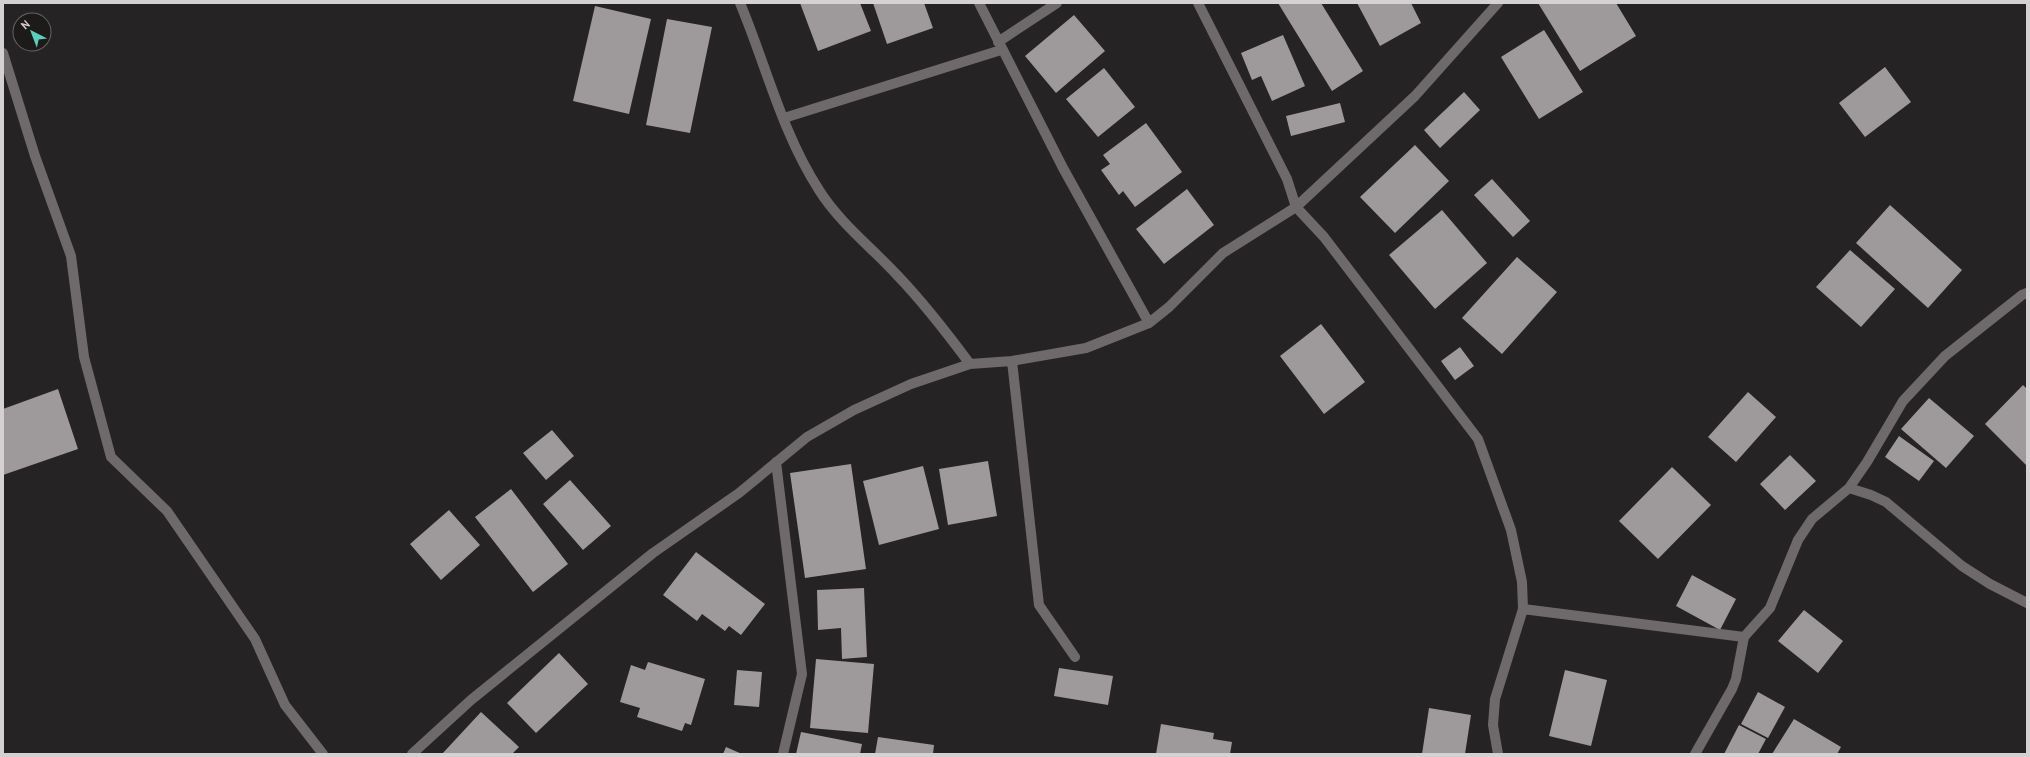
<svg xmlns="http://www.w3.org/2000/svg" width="2030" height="757" viewBox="0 0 2030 757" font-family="'PT Sans',sans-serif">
	<rect width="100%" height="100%" fill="#262324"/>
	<path fill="#9e9a9b" d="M 800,3 L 860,3 L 871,31 L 818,51 Z
		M 873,3 L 924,3 L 933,28 L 887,44 Z
		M 1278,3 L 1321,3 L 1363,71 L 1332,91 Z
		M 1357,3 L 1411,3 L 1421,23 L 1380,46 Z
		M 1538,3 L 1616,3 L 1636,36 L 1580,71 Z
		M 595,6 L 651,19 L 629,114 L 573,101 Z
		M 1074,15 L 1105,51 L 1056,93 L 1025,56 Z
		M 667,19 L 712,27 L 690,133 L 646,125 Z
		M 1544,30 L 1583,92 L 1539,119 L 1501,57 Z
		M 1283,35 L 1305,86 L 1272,101 L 1261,76 L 1252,80 L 1241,53 Z
		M 1885,67 L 1911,102 L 1865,137 L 1839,103 Z
		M 1104,68 L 1135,107 L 1098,137 L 1066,99 Z
		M 1464,92 L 1480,110 L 1440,148 L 1424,130 Z
		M 1340,103 L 1345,122 L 1291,136 L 1286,116 Z
		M 1146,123 L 1182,172 L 1135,207 L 1123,191 L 1119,195 L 1101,170 L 1110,164 L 1103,155 Z
		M 1415,145 L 1449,181 L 1395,233 L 1360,197 Z
		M 1492,179 L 1530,221 L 1513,237 L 1474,195 Z
		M 1187,189 L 1214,225 L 1164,264 L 1136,229 Z
		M 1890,205 L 1962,270 L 1928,308 L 1856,243 Z
		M 1442,210 L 1487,263 L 1435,309 L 1389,255 Z
		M 1850,250 L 1895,289 L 1861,327 L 1816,287 Z
		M 1517,257 L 1557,292 L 1502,354 L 1462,318 Z
		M 1321,324 L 1365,382 L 1324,414 L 1280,356 Z
		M 1460,347 L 1474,366 L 1455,380 L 1441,361 Z
		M 2023,385 L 2027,389 L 2027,466 L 1985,424 Z
		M 58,389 L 78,449 L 3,475 L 3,409 Z
		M 1748,392 L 1776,417 L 1736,462 L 1708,437 Z
		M 1929,398 L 1974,436 L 1946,468 L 1901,429 Z
		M 552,430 L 574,456 L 546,480 L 523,453 Z
		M 1899,436 L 1934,461 L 1919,481 L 1885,457 Z
		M 1790,455 L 1816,481 L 1785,510 L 1760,484 Z
		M 988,461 L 997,516 L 948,525 L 939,469 Z
		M 851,464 L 866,569 L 805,578 L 790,473 Z
		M 923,466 L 939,529 L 879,545 L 863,481 Z
		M 1672,467 L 1711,505 L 1658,559 L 1619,521 Z
		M 570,480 L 611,526 L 583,550 L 543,504 Z
		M 511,489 L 568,564 L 533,592 L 475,517 Z
		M 449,510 L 480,545 L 441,580 L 410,544 Z
		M 696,552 L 765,604 L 741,635 L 729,626 L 725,631 L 702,614 L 697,621 L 663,595 Z
		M 1692,575 L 1736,599 L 1720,630 L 1676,606 Z
		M 864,588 L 867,657 L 842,659 L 841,628 L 818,630 L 817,590 Z
		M 1804,610 L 1843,641 L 1818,673 L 1778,641 Z
		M 559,653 L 588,684 L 536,733 L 507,703 Z
		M 816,659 L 874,664 L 868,733 L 810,728 Z
		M 648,662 L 705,679 L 691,725 L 685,723 L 682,731 L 637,717 L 640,708 L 620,702 L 631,665 L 645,670 Z
		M 1059,668 L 1113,676 L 1108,705 L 1054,696 Z
		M 737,670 L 762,672 L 759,707 L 734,705 Z
		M 1565,670 L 1607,680 L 1591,746 L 1549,736 Z
		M 1758,692 L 1785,707 L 1768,738 L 1741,724 Z
		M 1429,708 L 1471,715 L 1465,754 L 1422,754 Z
		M 481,712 L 519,747 L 512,754 L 442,754 Z
		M 1794,719 L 1841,747 L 1837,754 L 1772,754 Z
		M 1161,724 L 1214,733 L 1213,739 L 1232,742 L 1230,754 L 1156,754 Z
		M 1739,725 L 1766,739 L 1758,754 L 1724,754 Z
		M 801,732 L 862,744 L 860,754 L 796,754 Z
		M 878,737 L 934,745 L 933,754 L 875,754 Z
		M 726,747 L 742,754 L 723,754 Z"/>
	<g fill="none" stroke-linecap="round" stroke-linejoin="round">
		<path stroke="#6e6a6b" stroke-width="10" d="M 740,3 C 766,65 782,133 819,190 C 839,222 871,247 897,275 C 923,302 947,333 970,364
			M 979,3 L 1063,168 L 1149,323
			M 1198,3 L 1287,179 L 1296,207 L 1324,237 L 1478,439 L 1511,530 L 1522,582 L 1523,609 L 1495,699 L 1493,725 L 1498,754
			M 998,42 L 1057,3
			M 3,53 L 35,156 L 71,256 L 84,357 L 111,457 L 167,511 L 255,639 L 285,705 L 323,754
			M 784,118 L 1001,50
			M 1012,361 L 1039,605 L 1075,657
			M 776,462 L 802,674 L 783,754
			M 1849,488 L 1867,462 L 1903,401 L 1945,356 L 2022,295 L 2027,293
			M 1523,609 L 1744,637
			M 412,754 L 471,700 L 653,553 L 739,493 L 807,437 L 854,410 L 911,384 L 970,364 L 1012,361 L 1086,348 L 1149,323 L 1169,307 L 1223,253 L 1296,207 L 1415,96 L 1498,3
			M 1695,754 L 1732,689 L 1736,679 L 1744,637 L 1770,608 L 1798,540 L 1812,519 L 1849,488 L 1871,495 L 1886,502 L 1962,566 L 1990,584 L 2027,603"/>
	</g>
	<rect width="2030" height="757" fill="none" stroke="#d3d1d1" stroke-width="8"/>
	<g transform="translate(32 32) rotate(318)"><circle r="19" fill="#1d1a1a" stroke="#666363"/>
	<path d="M0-3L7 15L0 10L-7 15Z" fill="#5bcebc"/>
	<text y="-6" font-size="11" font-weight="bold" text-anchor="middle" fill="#d3d1d1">N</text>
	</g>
</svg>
